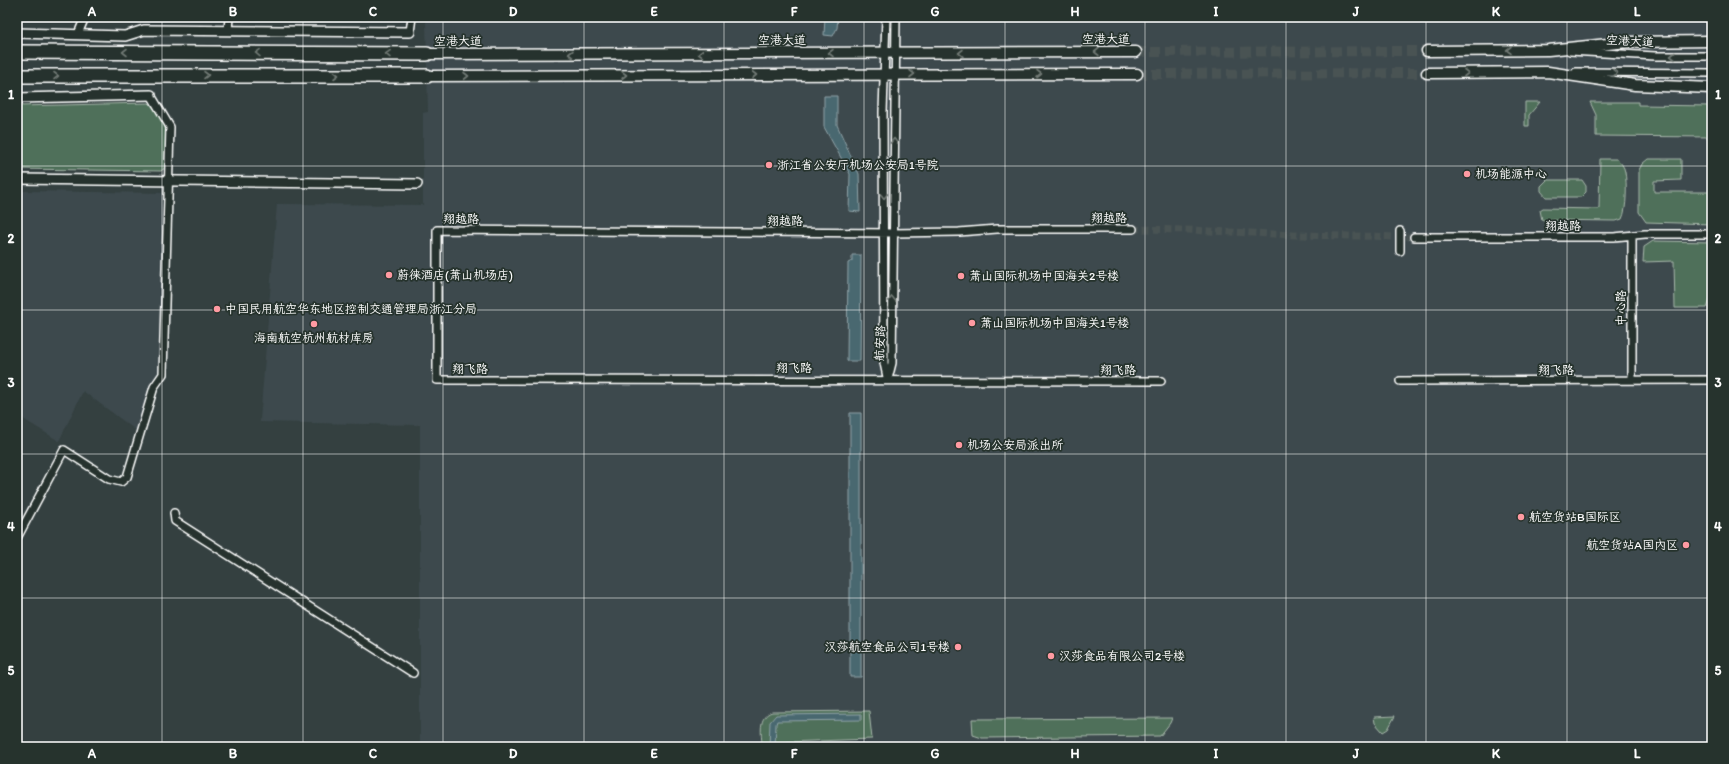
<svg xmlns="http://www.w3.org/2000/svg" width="1729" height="764" viewBox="0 0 1729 764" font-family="Itim,'LXGW WenKai TC',sans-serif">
	<rect width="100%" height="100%" fill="#344040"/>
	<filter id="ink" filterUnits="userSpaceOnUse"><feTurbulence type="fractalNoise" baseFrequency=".025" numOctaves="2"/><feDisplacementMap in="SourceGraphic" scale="8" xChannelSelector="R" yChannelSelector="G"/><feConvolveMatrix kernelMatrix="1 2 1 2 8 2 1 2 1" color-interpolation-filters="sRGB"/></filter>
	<g filter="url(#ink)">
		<path fill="#3e4a4e" d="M 426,17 L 1712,17 L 1712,747 L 420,747 L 420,425 L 260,422 L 277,204 L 423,205 L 423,113 L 428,112 Z
			M 17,191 L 162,193 L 160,374 L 152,386 L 137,431 L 83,391 L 59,441 L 17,415 Z"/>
		<path fill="#50705a" stroke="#a8b8ac" d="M 1525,102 L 1540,102 L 1529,115 L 1529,126 L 1525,126 Z
			M 1590,102 L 1638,102 L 1638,105 L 1712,106 L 1712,137 L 1596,136 L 1596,115 Z
			M 149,103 C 171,126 167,137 166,167 L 161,171 L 17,169 L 17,106 Z
			M 1600,159 L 1617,159 C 1621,163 1624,166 1625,172 C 1627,183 1627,209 1622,219 L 1616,221 L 1542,220 L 1540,210 L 1543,208 L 1599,209 Z
			M 1648,159 L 1681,159 L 1681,180 L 1654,181 L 1654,192 L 1712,192 L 1712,224 L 1646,222 L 1639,212 L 1639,170 L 1642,164 Z
			M 1547,180 L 1582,180 L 1586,186 L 1586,192 L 1581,197 L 1546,197 L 1541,191 L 1541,186 Z
			M 1653,241 L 1712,242 L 1712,294 L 1707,308 L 1675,308 L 1674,261 L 1643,262 L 1644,247 Z
			M 869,711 L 872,739 L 787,742 L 787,747 L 762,747 C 762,734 757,717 772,712 Z
			M 1395,716 L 1388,729 L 1383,732 L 1375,723 L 1374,717 Z
			M 1172,718 L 1170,723 L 1160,736 L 982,738 L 973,735 L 972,719 Z"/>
		<path fill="#48676f" stroke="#91a4a9" d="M 825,17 L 838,17 L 837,28 L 833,36 L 824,35 Z
			M 824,96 L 837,96 L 837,125 L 859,174 L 860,212 L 849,211 L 850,174 L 824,127 Z
			M 852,255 L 861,255 L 860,361 L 847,361 L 848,263 L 852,261 Z
			M 850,413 L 861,413 L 861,677 L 850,677 Z
			M 861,714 L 861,720 L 777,721 L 776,724 L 775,747 L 769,747 L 770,722 L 776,715 Z"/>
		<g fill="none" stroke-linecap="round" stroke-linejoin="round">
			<path stroke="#485353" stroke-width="7" stroke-dasharray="7 3.5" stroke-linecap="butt" d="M 1133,229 L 1189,230 L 1294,235 L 1414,237"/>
			<path stroke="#485353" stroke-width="10" stroke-dasharray="10 5" stroke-linecap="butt" d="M 1136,52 L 1427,51
				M 1137,74 L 1427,73"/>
			<defs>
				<path id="minor" d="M 886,17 L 883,112 L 884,363 L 887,377
					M 228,31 L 229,17
					M 410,32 L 412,17
					M 78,34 L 85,17
					M 1570,51 L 1655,56 L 1712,56
					M 1576,72 L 1712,73
					M 1133,229 L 997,229 L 959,232 L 893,233 L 437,230 L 437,380 L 1161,381
					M 1400,231 L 1400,251
					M 1414,237 L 1614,237 L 1645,234 L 1712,234
					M 888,379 L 892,363 L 896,17
					M 1632,380 L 1632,235
					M 1400,381 L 1712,380
					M 174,513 L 175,521 L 413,673
					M 17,538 L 64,450 L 109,479 L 121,482 L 127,477 L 154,387 L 163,374 L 170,127 L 151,95"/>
				<path id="tertiary" d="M 17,33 L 125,36 L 144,30 L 410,32
					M 17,98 L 151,95
					M 17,179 L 417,184"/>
				<path id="secondary" d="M 1427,51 L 1548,50 L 1628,42 L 1712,41
					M 427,54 L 1136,52
					M 1427,73 L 1548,72 L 1635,85 L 1712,88
					M 427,76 L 1137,74"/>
				<path id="motorway" d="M 17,52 L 427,54
					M 17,76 L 427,76"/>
			</defs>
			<use href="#minor" stroke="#fff" stroke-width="10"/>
			<use href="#tertiary" stroke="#fff" stroke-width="12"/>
			<use href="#secondary" stroke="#fff" stroke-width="13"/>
			<use href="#motorway" stroke="#fff" stroke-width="16"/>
			<use href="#minor" stroke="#26332d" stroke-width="7"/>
			<use href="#tertiary" stroke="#26332d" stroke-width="9"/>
			<use href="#secondary" stroke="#26332d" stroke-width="10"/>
			<use href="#motorway" stroke="#26332d" stroke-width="13"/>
		</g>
		<defs><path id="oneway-chevron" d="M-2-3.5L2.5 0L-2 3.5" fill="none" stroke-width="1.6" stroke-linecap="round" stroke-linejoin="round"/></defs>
		<g stroke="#727a76">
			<use href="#oneway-chevron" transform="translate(1509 50) rotate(180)"/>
			<use href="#oneway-chevron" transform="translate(125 52) rotate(180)"/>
			<use href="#oneway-chevron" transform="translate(1097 52) rotate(180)"/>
			<use href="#oneway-chevron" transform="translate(258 53) rotate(-179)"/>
			<use href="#oneway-chevron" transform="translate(831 53) rotate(180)"/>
			<use href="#oneway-chevron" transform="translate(961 53) rotate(180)"/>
			<use href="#oneway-chevron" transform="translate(388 54) rotate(-179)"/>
			<use href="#oneway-chevron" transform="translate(571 54) rotate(180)"/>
			<use href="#oneway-chevron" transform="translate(701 54) rotate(180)"/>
			<use href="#oneway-chevron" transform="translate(1673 56) rotate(180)"/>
			<use href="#oneway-chevron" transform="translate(1466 73)"/>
			<use href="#oneway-chevron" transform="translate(1615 73)"/>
			<use href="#oneway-chevron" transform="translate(912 74)"/>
			<use href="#oneway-chevron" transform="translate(1039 74)"/>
			<use href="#oneway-chevron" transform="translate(206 75)"/>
			<use href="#oneway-chevron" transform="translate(336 75)"/>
			<use href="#oneway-chevron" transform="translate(624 75)"/>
			<use href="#oneway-chevron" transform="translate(754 75)"/>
			<use href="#oneway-chevron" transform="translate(56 76)"/>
			<use href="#oneway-chevron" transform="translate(466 76)"/>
			<use href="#oneway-chevron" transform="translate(894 141) rotate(-90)"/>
			<use href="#oneway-chevron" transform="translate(884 196) rotate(90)"/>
			<use href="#oneway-chevron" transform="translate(892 299) rotate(-90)"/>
		</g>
	</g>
	<path fill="none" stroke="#fff" stroke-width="1" stroke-opacity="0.55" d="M 162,17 L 162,747M 303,17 L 303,747M 443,17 L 443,747M 584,17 L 584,747M 724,17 L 724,747M 864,17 L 864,747M 1005,17 L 1005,747M 1145,17 L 1145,747M 1286,17 L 1286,747M 1426,17 L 1426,747M 1567,17 L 1567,747M 17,166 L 1712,166M 17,310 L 1712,310M 17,454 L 1712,454M 17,598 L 1712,598"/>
	<g fill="#ff9aa2" stroke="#26332d" stroke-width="1.5">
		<circle cx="769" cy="165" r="4"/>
		<circle cx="1467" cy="174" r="4"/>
		<circle cx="389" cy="275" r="4"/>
		<circle cx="961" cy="276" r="4"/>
		<circle cx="217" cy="309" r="4"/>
		<circle cx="972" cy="323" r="4"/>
		<circle cx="314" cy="324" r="4"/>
		<circle cx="959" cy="445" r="4"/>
		<circle cx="1521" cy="517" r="4"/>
		<circle cx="1686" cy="545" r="4"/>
		<circle cx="958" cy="647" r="4"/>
		<circle cx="1051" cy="656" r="4"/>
	</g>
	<g text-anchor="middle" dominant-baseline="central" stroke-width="3.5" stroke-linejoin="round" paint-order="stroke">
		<g font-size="12" fill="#fff" stroke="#26332d">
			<text x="1106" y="39">空港大道</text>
			<text x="782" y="40">空港大道</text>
			<text x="458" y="41">空港大道</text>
			<text transform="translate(1630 41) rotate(3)">空港大道</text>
			<text x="1109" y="218">翔越路</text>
			<text x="461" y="219">翔越路</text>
			<text x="785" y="221">翔越路</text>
			<text x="1563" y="226">翔越路</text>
			<text transform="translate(1621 308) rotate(-90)">中心路</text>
			<text transform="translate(880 343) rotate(-88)">航安路</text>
			<text x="794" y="368">翔飞路</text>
			<text x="470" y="369">翔飞路</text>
			<text x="1118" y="370">翔飞路</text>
			<text x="1556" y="370">翔飞路</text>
		</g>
		<g font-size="12" fill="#fff" stroke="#26332d" text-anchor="start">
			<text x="777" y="165">浙江省公安厅机场公安局1号院</text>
			<text x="1475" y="174">机场能源中心</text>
			<text x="397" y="275">蔚徕酒店(萧山机场店)</text>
			<text x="969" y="276">萧山国际机场中国海关2号楼</text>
			<text x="225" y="309">中国民用航空华东地区控制交通管理局浙江分局</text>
			<text x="980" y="323">萧山国际机场中国海关1号楼</text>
			<text x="314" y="338" text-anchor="middle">海南航空杭州航材库房</text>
			<text x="967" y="445">机场公安局派出所</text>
			<text x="1529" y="517">航空货站B国际区</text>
			<text x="1678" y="545" text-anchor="end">航空货站A国内区</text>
			<text x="950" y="647" text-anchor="end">汉莎航空食品公司1号楼</text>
			<text x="1059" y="656">汉莎食品有限公司2号楼</text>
		</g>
	</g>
	<rect width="1729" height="764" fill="none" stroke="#26332d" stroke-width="44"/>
	<rect x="22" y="22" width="1685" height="720" fill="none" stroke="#fff" stroke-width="1.5"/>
	<g font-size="13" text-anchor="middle" font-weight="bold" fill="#fff">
		<text x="92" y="16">A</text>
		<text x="233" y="16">B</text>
		<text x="373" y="16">C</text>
		<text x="513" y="16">D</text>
		<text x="654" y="16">E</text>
		<text x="794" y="16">F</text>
		<text x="935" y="16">G</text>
		<text x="1075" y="16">H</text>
		<text x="1216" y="16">I</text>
		<text x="1356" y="16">J</text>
		<text x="1496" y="16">K</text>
		<text x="1637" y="16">L</text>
		<text x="11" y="99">1</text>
		<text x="1718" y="99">1</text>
		<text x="11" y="243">2</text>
		<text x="1718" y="243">2</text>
		<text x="11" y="387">3</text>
		<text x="1718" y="387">3</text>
		<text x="11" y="531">4</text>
		<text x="1718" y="531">4</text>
		<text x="11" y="675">5</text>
		<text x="1718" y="675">5</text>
		<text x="92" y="758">A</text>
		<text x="233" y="758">B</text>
		<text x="373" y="758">C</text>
		<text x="513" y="758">D</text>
		<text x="654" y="758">E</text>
		<text x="794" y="758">F</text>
		<text x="935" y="758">G</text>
		<text x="1075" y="758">H</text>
		<text x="1216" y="758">I</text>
		<text x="1356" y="758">J</text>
		<text x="1496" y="758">K</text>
		<text x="1637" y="758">L</text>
	</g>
</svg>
